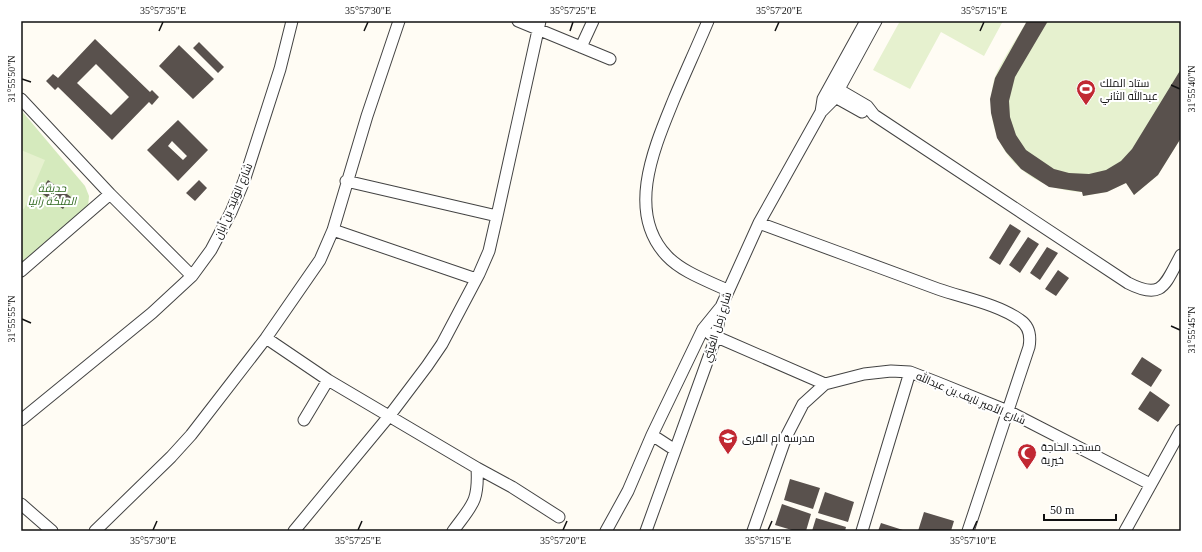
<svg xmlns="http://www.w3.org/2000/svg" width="1202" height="552" viewBox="0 0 1202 552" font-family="'Times New Roman',Cairo,serif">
	<rect width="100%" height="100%" fill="#fffcf4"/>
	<path fill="#d5eabd" d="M 21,110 L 85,186 L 89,196 L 88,207 L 21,266 Z"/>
	<path fill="#e6f1cf" d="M 900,21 L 1003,21 L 984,56 L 941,32 L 910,89 L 873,70 Z
		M 1027,21 L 1181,21 L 1181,138 L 1158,175 L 1134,195 L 1126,183 L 1107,192 L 1083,196 L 1082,192 C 1022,190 979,140 994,80 C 998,66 1019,35 1027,21 Z
		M 21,150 L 45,160 L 24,209 L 21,208 Z"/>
	<path fill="#59514d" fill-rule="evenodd" d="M 1027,21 L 1048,21 L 1015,77 L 1009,101 L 1010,117 L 1016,135 L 1026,150 L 1054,169 L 1069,173 L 1089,174 L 1106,170 L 1121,161 L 1132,149 L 1181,69 L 1181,138 L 1158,175 L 1134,195 L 1126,183 L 1107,192 L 1083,196 L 1082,192 L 1049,187 L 1021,169 L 1006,152 L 997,138 L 991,113 L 990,99 L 995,78 Z
		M 95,39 L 150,92 L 152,90 L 159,97 L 152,105 L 149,102 L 112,140 L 58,87 L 55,90 L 46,81 L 53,74 L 58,78 ZM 96,64 L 129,97 L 111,115 L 77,83 Z
		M 199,42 L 224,67 L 218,73 L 193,48 Z
		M 179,45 L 214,79 L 193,99 L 159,66 Z
		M 178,120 L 208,150 L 178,181 L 147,150 ZM 172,141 L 187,156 L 183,160 L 168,146 Z
		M 48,180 L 71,197 L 63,209 L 40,192 Z
		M 199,180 L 207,188 L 195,201 L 186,193 Z
		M 1010,224 L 1021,231 L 1000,265 L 989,258 Z
		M 1028,237 L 1039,244 L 1020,273 L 1009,265 Z
		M 1047,247 L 1058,253 L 1040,280 L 1030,273 Z
		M 1058,270 L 1069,278 L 1056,296 L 1045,289 Z
		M 1142,357 L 1162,370 L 1151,387 L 1131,374 Z
		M 1150,391 L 1170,405 L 1158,422 L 1138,409 Z
		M 790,479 L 820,488 L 813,509 L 784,500 Z
		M 825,492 L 854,502 L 848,522 L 818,513 Z
		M 782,504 L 811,514 L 806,531 L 795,531 L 775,525 Z
		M 924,512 L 954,521 L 951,531 L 918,531 Z
		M 816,518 L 846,527 L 845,531 L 812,531 Z
		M 881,523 L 906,531 L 878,531 Z"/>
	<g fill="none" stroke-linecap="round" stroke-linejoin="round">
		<defs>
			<path id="minor" d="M 518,21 L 610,59
				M 708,21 C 697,47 685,73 674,99 C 655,146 625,212 667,256 C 682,272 708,281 727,290
				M 581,47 L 593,21
				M 831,85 L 867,106 L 874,115 L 1128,283 C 1163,301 1165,284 1181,255
				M 828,93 L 862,112
				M 21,99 L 110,194 L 192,276
				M 821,112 L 833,100 L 876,21
				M 346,181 L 497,216
				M 759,223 C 819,245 878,267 938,289 C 964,298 998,304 1020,320 C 1029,326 1031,336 1029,347 L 968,531
				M 333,230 L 476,279
				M 21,271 L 110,194
				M 710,334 L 825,384
				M 266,338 L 328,380 L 477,468 C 479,502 472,505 453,531
				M 21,420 L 152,313 L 192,276 L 211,250 L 231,212 L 244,181 L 280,69 L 292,21
				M 304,420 L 328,380
				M 652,435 L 675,450
				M 477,468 L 512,487 L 559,517
				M 21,504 L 52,531
				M 95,531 L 171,457 L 191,435 L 266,338 L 320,260 L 333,230 L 367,116 L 399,21
				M 294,531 L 390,415 L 427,366 L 442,344 L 479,274 L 489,251 L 497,216 L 540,21
				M 606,531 L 628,491 L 652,435 L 703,329 L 720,308
				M 646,531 L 716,337 L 721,307 L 759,223 L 821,112 L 823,99 L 866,21
				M 753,531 L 786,437 L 803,404 L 825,384 L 864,374 L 891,371 L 910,372 L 936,382 L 1008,411 L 1150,484
				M 862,531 L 910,372
				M 1125,531 L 1181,430"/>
		</defs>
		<use href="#minor" stroke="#434343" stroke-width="13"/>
		<use href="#minor" stroke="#fff" stroke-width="11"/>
	</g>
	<path fill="none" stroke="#101010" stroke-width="1.5" d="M 159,31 L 163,22M 364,31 L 368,22M 570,31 L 573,22M 775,31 L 779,22M 980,31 L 984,22M 22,79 L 31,82M 1171,85 L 1180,89M 22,319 L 31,323M 1171,326 L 1180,330M 153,530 L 157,521M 358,530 L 362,521M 563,530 L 567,521M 768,530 L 772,521M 973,530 L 977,521"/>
	<defs>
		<symbol id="stadium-pin" viewBox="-11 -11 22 30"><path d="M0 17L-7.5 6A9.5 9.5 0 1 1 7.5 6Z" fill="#c12832" stroke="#fff"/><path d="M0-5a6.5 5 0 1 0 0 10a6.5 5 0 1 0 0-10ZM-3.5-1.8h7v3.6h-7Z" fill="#fff"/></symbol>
		<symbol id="school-pin" viewBox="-11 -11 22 30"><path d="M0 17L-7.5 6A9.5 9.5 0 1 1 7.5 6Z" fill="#c12832" stroke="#fff"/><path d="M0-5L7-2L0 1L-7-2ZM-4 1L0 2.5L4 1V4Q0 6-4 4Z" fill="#fff"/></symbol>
		<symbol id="mosque-pin" viewBox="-11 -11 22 30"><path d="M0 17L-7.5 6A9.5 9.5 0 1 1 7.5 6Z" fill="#c12832" stroke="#fff"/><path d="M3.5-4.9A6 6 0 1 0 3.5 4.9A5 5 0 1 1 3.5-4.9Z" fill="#fff"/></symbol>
	</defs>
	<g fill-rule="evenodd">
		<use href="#stadium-pin" x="1075" y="78" width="22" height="30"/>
		<use href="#school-pin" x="717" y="427" width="22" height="30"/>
		<use href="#mosque-pin" x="1016" y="442" width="22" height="30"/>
	</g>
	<g text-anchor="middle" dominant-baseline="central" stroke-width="4" stroke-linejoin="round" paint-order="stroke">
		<g font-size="11" fill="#101010" stroke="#fff" text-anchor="start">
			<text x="1100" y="83">ستاد الملك<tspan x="1100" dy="13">عبدالله الثاني</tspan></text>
			<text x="742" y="438">مدرسة ام القرى</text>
			<text x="1041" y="447">مسجد الحاجة<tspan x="1041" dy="13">خيرية</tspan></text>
		</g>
		<g font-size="11" font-style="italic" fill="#306920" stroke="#fff">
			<text x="52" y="188">حديقة<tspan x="52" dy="13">الملكة رانيا</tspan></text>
		</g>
		<g font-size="11" fill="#101010" stroke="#fff">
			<text transform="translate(233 201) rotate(-67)">شارع الوليد بن أبان</text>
			<text transform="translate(717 327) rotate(-73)">شارع زمل الغيثي</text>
			<text transform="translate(971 398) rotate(23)">شارع الأمير نايف بن عبدالله</text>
		</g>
	</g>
	<rect width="1202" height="552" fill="none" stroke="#ffffff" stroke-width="44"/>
	<path d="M1044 514v6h72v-6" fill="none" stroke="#101010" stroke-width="2"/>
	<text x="1050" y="514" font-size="12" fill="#101010" stroke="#ffffff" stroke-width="3" paint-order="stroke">50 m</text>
	<rect x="22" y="22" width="1158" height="508" fill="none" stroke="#101010" stroke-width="1.5"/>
	<g font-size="10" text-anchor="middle" fill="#101010">
		<text x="163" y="14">35°57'35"E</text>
		<text x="368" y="14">35°57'30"E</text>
		<text x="573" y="14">35°57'25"E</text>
		<text x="779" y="14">35°57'20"E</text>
		<text x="984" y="14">35°57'15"E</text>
		<text transform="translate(11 79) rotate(-90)" y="4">31°55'50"N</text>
		<text transform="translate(1191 89) rotate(-90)" y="4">31°55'40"N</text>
		<text transform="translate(11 319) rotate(-90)" y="4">31°55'55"N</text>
		<text transform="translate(1191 330) rotate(-90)" y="4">31°55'45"N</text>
		<text x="153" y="544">35°57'30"E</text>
		<text x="358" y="544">35°57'25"E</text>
		<text x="563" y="544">35°57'20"E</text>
		<text x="768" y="544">35°57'15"E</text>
		<text x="973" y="544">35°57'10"E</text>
	</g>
</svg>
